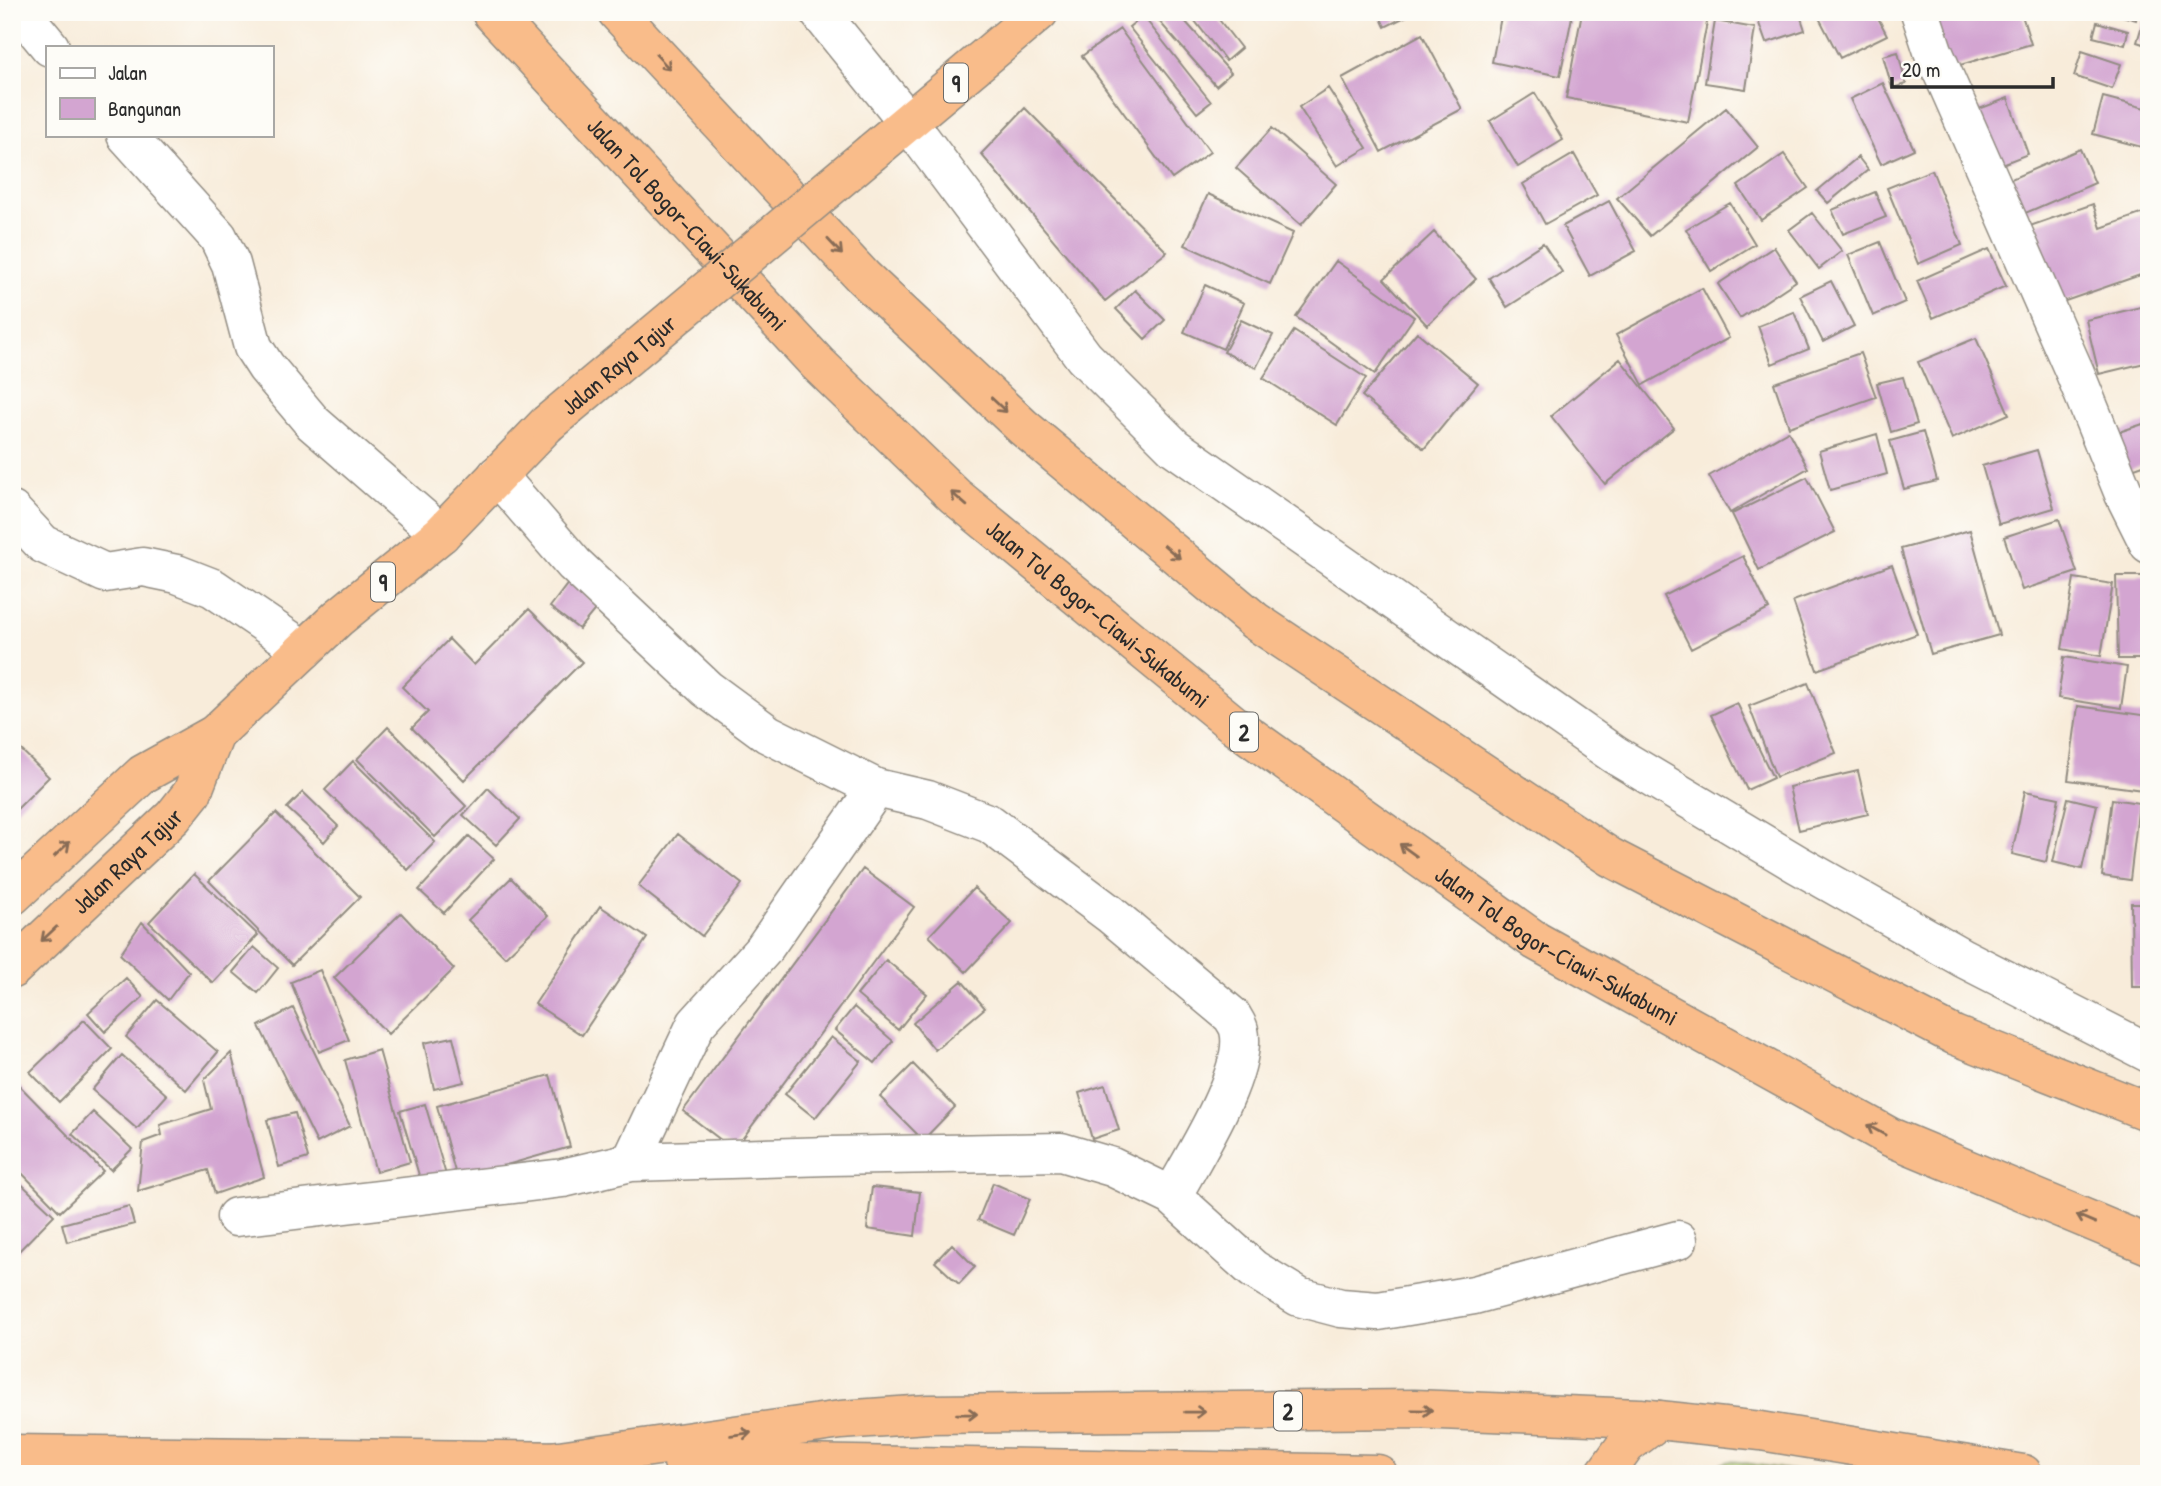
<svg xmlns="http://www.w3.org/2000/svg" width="2161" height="1486" viewBox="0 0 2161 1486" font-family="'Patrick Hand',sans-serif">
	<rect width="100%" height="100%" fill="#fdfcf7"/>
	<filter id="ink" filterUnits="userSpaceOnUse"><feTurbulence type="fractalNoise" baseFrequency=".0143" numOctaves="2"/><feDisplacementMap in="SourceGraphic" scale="14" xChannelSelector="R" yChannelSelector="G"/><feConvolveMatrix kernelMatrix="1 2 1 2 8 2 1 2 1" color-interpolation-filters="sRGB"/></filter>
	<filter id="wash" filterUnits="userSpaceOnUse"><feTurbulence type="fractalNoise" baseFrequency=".00686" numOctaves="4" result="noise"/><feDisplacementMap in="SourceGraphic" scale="28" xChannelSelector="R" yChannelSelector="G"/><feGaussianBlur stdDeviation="1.57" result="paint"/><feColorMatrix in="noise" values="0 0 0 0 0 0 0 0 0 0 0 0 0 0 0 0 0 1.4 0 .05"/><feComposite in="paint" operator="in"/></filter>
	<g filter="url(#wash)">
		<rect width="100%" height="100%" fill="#f8ecda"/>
		<path fill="#bbd77d" stroke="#738154" stroke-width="2" d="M 1731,1461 L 1813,1474 L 1711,1474 L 1721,1464 Z"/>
		<g id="blocks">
			<path fill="#d3a5d1" d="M 1151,12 L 1177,12 L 1231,73 L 1216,86 Z
				M 1188,12 L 1213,12 L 1241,48 L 1226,61 Z
				M 1378,12 L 1415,12 L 1385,27 Z
				M 1502,12 L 1573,12 L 1560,76 L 1492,62 Z
				M 1582,12 L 1709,12 L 1688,122 L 1566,98 Z
				M 1755,12 L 1799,12 L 1805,30 L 1766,43 Z
				M 1816,12 L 1875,12 L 1887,35 L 1840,58 Z
				M 1932,12 L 2021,12 L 2031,44 L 1950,68 Z
				M 2109,12 L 2137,12 L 2136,20 Z
				M 2146,12 L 2149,12 L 2149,46 L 2137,42 Z
				M 1143,16 L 1211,102 L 1197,113 L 1129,27 Z
				M 1715,21 L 1755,28 L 1746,89 L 1705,83 Z
				M 2097,22 L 2128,31 L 2125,45 L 2093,37 Z
				M 1120,29 L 1210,152 L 1172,179 L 1082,56 Z
				M 1422,34 L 1462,109 L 1381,152 L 1342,78 Z
				M 2082,51 L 2121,64 L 2112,89 L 2074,76 Z
				M 1898,52 L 1906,84 L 1892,88 L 1883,56 Z
				M 1883,83 L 1914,149 L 1881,164 L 1850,99 Z
				M 1328,88 L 1367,148 L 1337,166 L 1299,107 Z
				M 1535,93 L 1563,140 L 1518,167 L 1490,121 Z
				M 2103,97 L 2149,109 L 2149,149 L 2093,134 Z
				M 2008,98 L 2028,154 L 1992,168 L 1971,112 Z
				M 1025,108 L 1167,252 L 1105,301 L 981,154 Z
				M 1726,108 L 1758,147 L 1650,236 L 1617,198 Z
				M 1272,128 L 1336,184 L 1301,225 L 1236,168 Z
				M 2080,149 L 2095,183 L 2016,217 L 2002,183 Z
				M 1574,154 L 1597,195 L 1545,224 L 1523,184 Z
				M 1784,154 L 1808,188 L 1761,220 L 1738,186 Z
				M 1858,157 L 1868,170 L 1828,203 L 1817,191 Z
				M 1932,170 L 1962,245 L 1918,264 L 1887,188 Z
				M 1875,192 L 1886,217 L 1843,234 L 1832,210 Z
				M 1208,194 L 1293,233 L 1270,284 L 1185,245 Z
				M 1609,201 L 1636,251 L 1590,276 L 1563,226 Z
				M 1730,203 L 1755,244 L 1711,271 L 1686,229 Z
				M 2093,204 L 2101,228 L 2149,211 L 2149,272 L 2051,306 L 2024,228 Z
				M 1812,213 L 1842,251 L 1819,269 L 1789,230 Z
				M 1434,232 L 1476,279 L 1427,325 L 1384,279 Z
				M 1880,242 L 1905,302 L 1873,316 L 1848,255 Z
				M 1543,243 L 1562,272 L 1507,307 L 1489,278 Z
				M 1774,247 L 1796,281 L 1740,318 L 1718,284 Z
				M 1989,249 L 2006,286 L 1933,318 L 1917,281 Z
				M 1336,261 L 1414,317 L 1375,374 L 1296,317 Z
				M 1831,281 L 1854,326 L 1823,342 L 1800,296 Z
				M 1205,285 L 1244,303 L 1223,349 L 1184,332 Z
				M 1702,288 L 1729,338 L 1643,385 L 1616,335 Z
				M 1135,290 L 1165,320 L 1145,339 L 1116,309 Z
				M 2149,305 L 2149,362 L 2099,374 L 2086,320 Z
				M 1794,312 L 1809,349 L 1772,364 L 1758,326 Z
				M 1241,320 L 1273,335 L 1256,368 L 1224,352 Z
				M 1294,331 L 1366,378 L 1337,425 L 1263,378 Z
				M 1417,332 L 1478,383 L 1424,449 L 1362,396 Z
				M 1976,338 L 2009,414 L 1952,439 L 1918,362 Z
				M 1860,353 L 1876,397 L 1789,427 L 1774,383 Z
				M 1620,359 L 1674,428 L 1605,484 L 1551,416 Z
				M 1903,377 L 1917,424 L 1891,432 L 1877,383 Z
				M 2149,422 L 2149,463 L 2126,471 L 2113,434 Z
				M 1788,431 L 1808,468 L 1730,513 L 1709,476 Z
				M 1923,432 L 1937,481 L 1904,489 L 1890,441 Z
				M 1877,434 L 1887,474 L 1830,490 L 1819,451 Z
				M 2037,450 L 2054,508 L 1999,524 L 1982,466 Z
				M 1807,477 L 1835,532 L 1759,570 L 1732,514 Z
				M 2059,519 L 2077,572 L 2022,590 L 2004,537 Z
				M 1970,530 L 1999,635 L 1931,654 L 1901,549 Z
				M 1743,556 L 1769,609 L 1691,649 L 1664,596 Z
				M 1892,565 L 1917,634 L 1817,670 L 1793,601 Z
				M 2116,576 L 2149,576 L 2149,659 L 2118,659 Z
				M 2074,578 L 2113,584 L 2101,656 L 2062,649 Z
				M 569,582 L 598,606 L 579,629 L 550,607 Z
				M 529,609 L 582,662 L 464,780 L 412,728 L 428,712 L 402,687 L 449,639 L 474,665 Z
				M 2064,657 L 2127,667 L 2121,708 L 2058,698 Z
				M 1808,683 L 1836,753 L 1776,777 L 1749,706 Z
				M 1737,703 L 1773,778 L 1747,790 L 1711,715 Z
				M 2078,706 L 2149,716 L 2143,790 L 2068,780 Z
				M 388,727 L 466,806 L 435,837 L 357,759 Z
				M 12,741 L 49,777 L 12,814 Z
				M 353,761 L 435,842 L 408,870 L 325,790 Z
				M 1858,771 L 1868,814 L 1799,830 L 1789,787 Z
				M 488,788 L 520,819 L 496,845 L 463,815 Z
				M 2025,791 L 2059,798 L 2046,862 L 2012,854 Z
				M 303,792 L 338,826 L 324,842 L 287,808 Z
				M 2068,798 L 2097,805 L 2082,869 L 2053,862 Z
				M 2112,799 L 2139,803 L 2130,880 L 2102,876 Z
				M 276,813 L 360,897 L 292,965 L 209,881 Z
				M 678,834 L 742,884 L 702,936 L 638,886 Z
				M 469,836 L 494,859 L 444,913 L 419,890 Z
				M 863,869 L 914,907 L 734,1150 L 683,1111 Z
				M 194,874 L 258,935 L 213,983 L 149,922 Z
				M 511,878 L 548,916 L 505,957 L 468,920 Z
				M 974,888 L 1012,923 L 966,972 L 929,936 Z
				M 2131,903 L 2149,903 L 2149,987 L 2132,987 Z
				M 600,906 L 647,938 L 582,1035 L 535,1004 Z
				M 401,913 L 454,969 L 388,1034 L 334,978 Z
				M 142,922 L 189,972 L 168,1000 L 120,954 Z
				M 254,947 L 278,968 L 258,993 L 233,972 Z
				M 886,960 L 927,994 L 898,1030 L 857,995 Z
				M 320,970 L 349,1040 L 319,1052 L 291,982 Z
				M 126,978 L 143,997 L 105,1032 L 88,1013 Z
				M 962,981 L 985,1008 L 935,1050 L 913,1023 Z
				M 157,1000 L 218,1052 L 186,1090 L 126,1037 Z
				M 854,1007 L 893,1041 L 875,1063 L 835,1030 Z
				M 293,1008 L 350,1126 L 317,1143 L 259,1026 Z
				M 84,1020 L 112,1049 L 59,1102 L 30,1072 Z
				M 453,1037 L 464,1082 L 434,1089 L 424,1043 Z
				M 831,1037 L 861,1061 L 815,1118 L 785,1094 Z
				M 379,1050 L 410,1162 L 376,1172 L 345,1060 Z
				M 231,1053 L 264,1177 L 215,1194 L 208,1170 L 138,1191 L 143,1142 L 162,1135 L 160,1125 L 211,1109 L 204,1080 Z
				M 122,1055 L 167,1095 L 137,1129 L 92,1090 Z
				M 913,1064 L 955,1107 L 923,1140 L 880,1097 Z
				M 550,1075 L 570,1147 L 457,1179 L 437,1106 Z
				M 12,1078 L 103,1171 L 60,1212 L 12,1163 Z
				M 1105,1085 L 1119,1130 L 1092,1139 L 1079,1093 Z
				M 425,1104 L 446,1175 L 421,1182 L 400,1111 Z
				M 93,1112 L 132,1149 L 111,1170 L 72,1134 Z
				M 295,1113 L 308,1158 L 279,1167 L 267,1120 Z
				M 12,1175 L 54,1215 L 12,1258 Z
				M 993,1183 L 1030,1199 L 1014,1235 L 978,1220 Z
				M 872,1187 L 920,1192 L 915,1236 L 867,1229 Z
				M 129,1206 L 134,1224 L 67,1242 L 62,1224 Z
				M 952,1244 L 975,1267 L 959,1284 L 935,1262 Z"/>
		</g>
	</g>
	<g filter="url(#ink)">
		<use href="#blocks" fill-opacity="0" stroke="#928c82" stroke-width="2"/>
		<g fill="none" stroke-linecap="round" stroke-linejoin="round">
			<defs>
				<path id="minor" d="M 21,12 L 50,47
					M 819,12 L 909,123 L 1084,357 L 1174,447 L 1615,755 L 1797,864 L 1963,958 L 2149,1053
					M 1920,12 L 1933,51 L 2075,373 L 2124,494 L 2149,544
					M 126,135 L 218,237 L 231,264 L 253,347 L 266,367 L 313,423 L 441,534
					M 497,475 L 574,564 L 707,689 L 768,734 L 876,788 L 928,800 L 990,824 L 1110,914 L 1232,1016 C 1234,1020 1238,1025 1239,1030 C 1249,1071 1192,1159 1172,1196 L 1253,1269 L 1299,1297 L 1341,1308 L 1378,1311 L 1474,1295 L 1678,1240
					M 12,511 L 43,544 L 105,573 L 143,567 L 177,574 L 213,588 L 304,650
					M 631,1162 L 696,1024 L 763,950 L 876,788
					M 236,1217 L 563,1178 L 631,1162 L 829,1156 L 1061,1152 L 1112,1167 L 1172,1196"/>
				<g id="highway">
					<path id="s1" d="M 491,12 L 817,363 L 955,496 L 1233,724 L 1536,941 L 1890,1137 L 2149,1245"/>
					<path d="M 617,12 L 863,277 L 1023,427 L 1255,621 L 1610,857 L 1954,1035 L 2149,1112"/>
					<path d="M 872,152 L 1039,12"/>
					<path d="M 12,896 L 143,774 L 215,734 L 338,618 L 441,534 L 547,424"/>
					<path id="s2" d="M 12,969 L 173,817 L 192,793 L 215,734"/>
					<path d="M 12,1454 L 577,1461"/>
					<path d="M 552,1461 L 841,1420 L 928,1414 L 1414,1409 L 1640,1418 L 1761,1431 L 2023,1474"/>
					<path d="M 683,1462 L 1378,1474"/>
					<path d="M 1605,1474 L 1626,1445 L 1659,1420"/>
				</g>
			</defs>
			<use href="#minor" stroke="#928c82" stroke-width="41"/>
			<use href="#highway" stroke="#928c82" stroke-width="41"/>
			<use href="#minor" stroke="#fff" stroke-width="38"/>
			<use href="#highway" stroke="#f9bc8a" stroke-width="38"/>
			<defs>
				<g id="highway-bridge">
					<path id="s3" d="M 547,424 L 872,152"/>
				</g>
			</defs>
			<use href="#highway-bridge" stroke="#928c82" stroke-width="41" stroke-linecap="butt"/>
			<use href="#highway-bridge" stroke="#f9bc8a" stroke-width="38"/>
		</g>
		<defs><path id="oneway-shaft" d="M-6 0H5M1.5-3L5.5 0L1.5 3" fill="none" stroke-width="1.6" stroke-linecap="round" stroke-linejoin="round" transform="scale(1.75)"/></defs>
		<g stroke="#886c56">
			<use href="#oneway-shaft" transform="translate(663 62) rotate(47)"/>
			<use href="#oneway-shaft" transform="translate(835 247) rotate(47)"/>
			<use href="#oneway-shaft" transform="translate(999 405) rotate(43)"/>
			<use href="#oneway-shaft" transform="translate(959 499) rotate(-139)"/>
			<use href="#oneway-shaft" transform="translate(1172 552) rotate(40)"/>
			<use href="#oneway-shaft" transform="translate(62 849) rotate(-43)"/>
			<use href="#oneway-shaft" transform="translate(1408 850) rotate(-144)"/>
			<use href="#oneway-shaft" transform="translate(49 934) rotate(137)"/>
			<use href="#oneway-shaft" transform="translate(1876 1130) rotate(-151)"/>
			<use href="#oneway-shaft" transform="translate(2086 1219) rotate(-157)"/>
			<use href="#oneway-shaft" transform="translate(1422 1410) rotate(1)"/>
			<use href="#oneway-shaft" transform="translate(1195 1412) rotate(-1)"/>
			<use href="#oneway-shaft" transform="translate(967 1414) rotate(-1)"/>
			<use href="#oneway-shaft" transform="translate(741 1434) rotate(-8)"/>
		</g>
	</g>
	<g text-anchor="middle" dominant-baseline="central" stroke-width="5" stroke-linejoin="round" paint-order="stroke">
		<g fill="#fdfcf7" stroke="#6a6a68" stroke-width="2">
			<rect x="944" y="63.5" width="24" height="39" rx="5"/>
			<rect x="371" y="562.5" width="24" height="39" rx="5"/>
			<rect x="1230" y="712.5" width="28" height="39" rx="5"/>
			<rect x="1274" y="1391.5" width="28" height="39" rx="5"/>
		</g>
		<g font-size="23" font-weight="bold" fill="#2b2b2b">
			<text x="956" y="83">9</text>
			<text x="383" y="582">9</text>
			<text x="1244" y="732">2</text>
			<text x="1288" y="1411">2</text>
		</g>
		<g font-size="24" fill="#2b2b2b" stroke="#fdfcf7">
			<text stroke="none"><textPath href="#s1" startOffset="289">Jalan Tol Bogor–Ciawi–Sukabumi</textPath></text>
			<text stroke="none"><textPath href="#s3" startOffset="93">Jalan Raya Tajur</textPath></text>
			<text stroke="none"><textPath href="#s1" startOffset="856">Jalan Tol Bogor–Ciawi–Sukabumi</textPath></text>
			<text stroke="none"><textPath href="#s2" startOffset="158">Jalan Raya Tajur</textPath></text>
			<text stroke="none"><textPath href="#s1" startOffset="1423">Jalan Tol Bogor–Ciawi–Sukabumi</textPath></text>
		</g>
	</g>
	<rect width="2161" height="1486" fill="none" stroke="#fdfcf7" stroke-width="42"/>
	<rect x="46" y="46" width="228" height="91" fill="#fdfcf7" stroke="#a9a8a5" stroke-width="2"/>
	<rect x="60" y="68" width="35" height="10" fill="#ffffff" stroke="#a9a8a5" stroke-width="2"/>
	<text x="108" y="80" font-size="21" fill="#2b2b2b">Jalan</text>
	<rect x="60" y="98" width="35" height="21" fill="#d3a5d1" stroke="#a9a8a5" stroke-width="2"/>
	<text x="108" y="116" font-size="21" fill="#2b2b2b">Bangunan</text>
	<path d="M1892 77v10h161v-10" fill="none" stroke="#2b2b2b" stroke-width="3.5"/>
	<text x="1902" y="77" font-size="21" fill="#2b2b2b" stroke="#fdfcf7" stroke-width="5" paint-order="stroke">20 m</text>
</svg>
